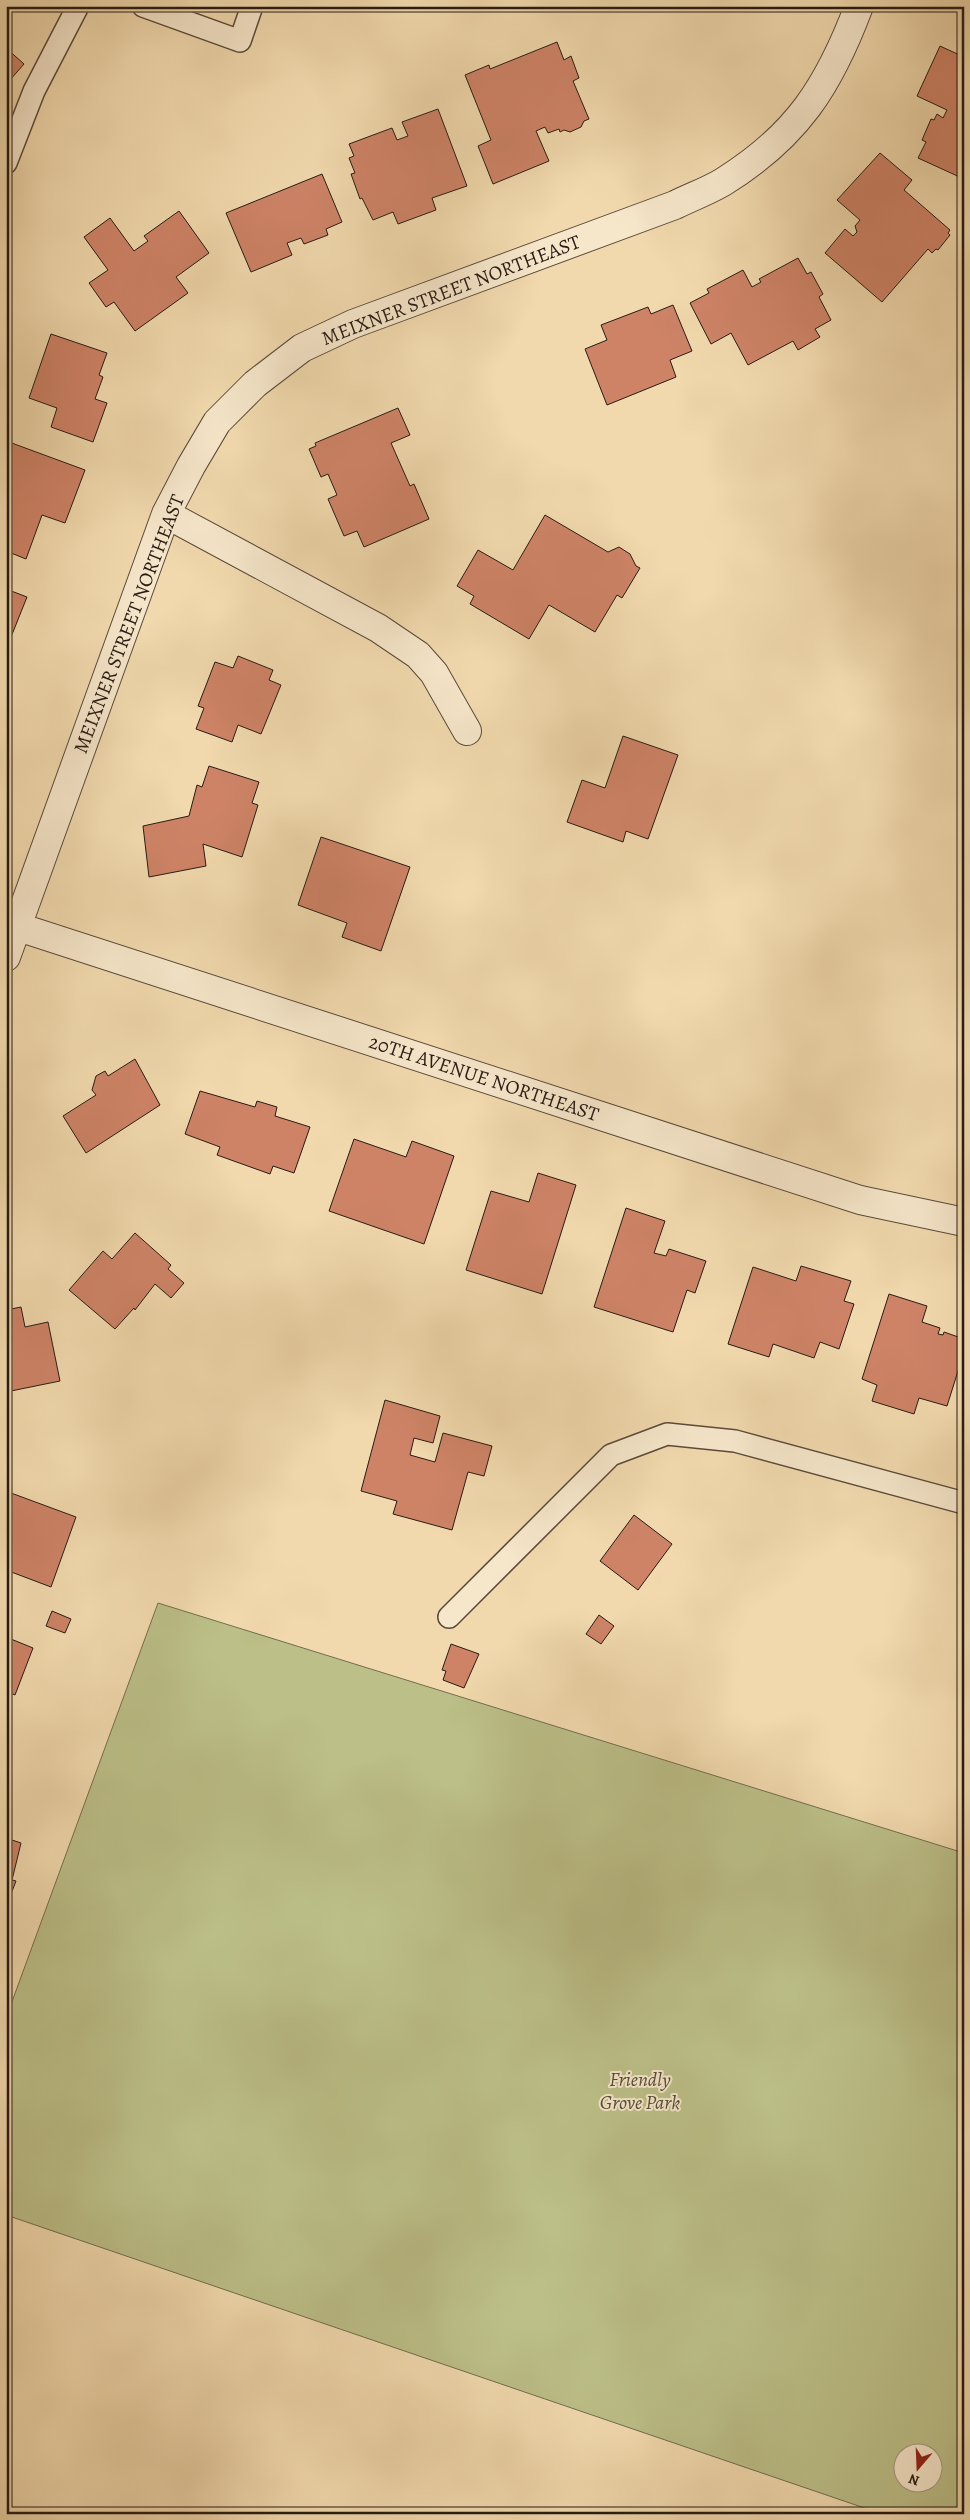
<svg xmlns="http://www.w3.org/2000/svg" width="970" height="2520" viewBox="0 0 970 2520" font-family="Alegreya,serif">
	<rect width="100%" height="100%" fill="#f1d9ad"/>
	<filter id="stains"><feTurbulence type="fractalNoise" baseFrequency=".004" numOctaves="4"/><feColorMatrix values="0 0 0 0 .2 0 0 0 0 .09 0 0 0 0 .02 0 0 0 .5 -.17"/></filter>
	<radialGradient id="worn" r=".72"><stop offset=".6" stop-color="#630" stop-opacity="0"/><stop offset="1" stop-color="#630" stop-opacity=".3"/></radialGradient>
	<path fill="#bcbf88" stroke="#726d4e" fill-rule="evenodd" d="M 158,1603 L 964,1853 L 964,2514 L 882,2514 L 6,2215 L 6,2018 ZM 902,2452 L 932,2452 L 932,2482 L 902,2482 Z"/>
	<path fill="#ce8367" stroke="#271b15" d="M 557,42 L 564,60 L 571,56 L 579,78 L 573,81 L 589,119 L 584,121 L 581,127 L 570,132 L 564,130 L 560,132 L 559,129 L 548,133 L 545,127 L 536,131 L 549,161 L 493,184 L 478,146 L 491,140 L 465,75 L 489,65 L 490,69 Z
		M 940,46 L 964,57 L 964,179 L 918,158 L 926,142 L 922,140 L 931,119 L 934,120 L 937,114 L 943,118 L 947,110 L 917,96 Z
		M 6,48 L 24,64 L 10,80 L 6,76 Z
		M 438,109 L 467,186 L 432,198 L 436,210 L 398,224 L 393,212 L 373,220 L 362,198 L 360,199 L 351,174 L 355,173 L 349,158 L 354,156 L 349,144 L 392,128 L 397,140 L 408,136 L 402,122 Z
		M 880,153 L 912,180 L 904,190 L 950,230 L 948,233 L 950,235 L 938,250 L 936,249 L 932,253 L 928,249 L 882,302 L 825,253 L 845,229 L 853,236 L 857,232 L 855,226 L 860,220 L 837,200 Z
		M 322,174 L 342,222 L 326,229 L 328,235 L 304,244 L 301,238 L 287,243 L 292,255 L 251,272 L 226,213 Z
		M 179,211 L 209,253 L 176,277 L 188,293 L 135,331 L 114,302 L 106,307 L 89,283 L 108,270 L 84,237 L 110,218 L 134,251 L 148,241 L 144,236 Z
		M 798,258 L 807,274 L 811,272 L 823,294 L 819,297 L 831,320 L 815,329 L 820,337 L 798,350 L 793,341 L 748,365 L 731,333 L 711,344 L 690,303 L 709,293 L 707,289 L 743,270 L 752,287 L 761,282 L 759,279 Z
		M 673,305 L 692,351 L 670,360 L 676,377 L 607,405 L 585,349 L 607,340 L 601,325 L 648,307 L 651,314 Z
		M 51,334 L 107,353 L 99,375 L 103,377 L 95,399 L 107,403 L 93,442 L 51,427 L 57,408 L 29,398 Z
		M 398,408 L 410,435 L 391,443 L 410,486 L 414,484 L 429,519 L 364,547 L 357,531 L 344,536 L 328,499 L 337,495 L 328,474 L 321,477 L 309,449 L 316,446 L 315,443 Z
		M 9,442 L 85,470 L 65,523 L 42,515 L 26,559 L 6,551 L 6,443 Z
		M 545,515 L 608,552 L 619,547 L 630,554 L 636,566 L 640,568 L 622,598 L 617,595 L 595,632 L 549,605 L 529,639 L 470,604 L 474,596 L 457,586 L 478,550 L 513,570 Z
		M 6,589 L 27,597 L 9,642 L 6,641 Z
		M 238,656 L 273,670 L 269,680 L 281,685 L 261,734 L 238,725 L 232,742 L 196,729 L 204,708 L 198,706 L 215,662 L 233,668 Z
		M 623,736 L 678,755 L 648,839 L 626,831 L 623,842 L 567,822 L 582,780 L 605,788 Z
		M 209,766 L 259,782 L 252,803 L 258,805 L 242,857 L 203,844 L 206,866 L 149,877 L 143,826 L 189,816 L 197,785 L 202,787 Z
		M 321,837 L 410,867 L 381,951 L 342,937 L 347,923 L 298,905 Z
		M 135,1059 L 160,1105 L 86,1153 L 63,1116 L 96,1095 L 92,1090 L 96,1076 L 105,1071 L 108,1076 Z
		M 200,1091 L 255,1107 L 257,1101 L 277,1107 L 275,1116 L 310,1127 L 294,1173 L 273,1166 L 270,1174 L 217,1155 L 220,1147 L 185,1134 Z
		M 354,1139 L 406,1157 L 412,1141 L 454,1156 L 424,1244 L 329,1211 Z
		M 538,1173 L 576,1185 L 542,1294 L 466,1270 L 491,1191 L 529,1202 Z
		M 626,1208 L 665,1221 L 654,1253 L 666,1256 L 669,1249 L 706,1261 L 695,1293 L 687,1290 L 673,1332 L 594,1307 Z
		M 135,1233 L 171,1265 L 168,1269 L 184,1283 L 171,1298 L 155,1284 L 135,1310 L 134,1308 L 115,1329 L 69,1290 L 103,1251 L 112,1259 Z
		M 801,1266 L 851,1281 L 844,1301 L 854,1304 L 839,1349 L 820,1342 L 814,1358 L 773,1344 L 769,1357 L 728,1344 L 753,1267 L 796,1281 Z
		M 889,1294 L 927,1306 L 922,1322 L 940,1328 L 938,1334 L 943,1335 L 944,1332 L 964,1339 L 964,1352 L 947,1406 L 919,1398 L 914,1414 L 872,1401 L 877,1385 L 862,1379 Z
		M 21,1307 L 25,1327 L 48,1322 L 60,1381 L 6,1392 L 6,1310 Z
		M 385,1400 L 440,1416 L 433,1443 L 414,1438 L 410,1455 L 435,1462 L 443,1433 L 492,1446 L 484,1476 L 468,1472 L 452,1530 L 393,1514 L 397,1501 L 361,1491 Z
		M 11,1493 L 76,1517 L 51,1587 L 6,1570 L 6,1505 Z
		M 634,1515 L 672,1544 L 638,1590 L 600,1561 Z
		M 52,1611 L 71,1619 L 65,1633 L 46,1626 Z
		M 599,1615 L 614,1626 L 601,1644 L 586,1634 Z
		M 6,1637 L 33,1648 L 15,1695 L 6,1691 Z
		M 451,1644 L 479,1654 L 464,1688 L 443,1680 L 446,1671 L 442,1670 Z
		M 6,1838 L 21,1843 L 12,1880 L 16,1881 L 6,1907 Z"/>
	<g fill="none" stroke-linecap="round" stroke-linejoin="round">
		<defs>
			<path id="lane" d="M 143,6 L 240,41 L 252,6
				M 6,163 L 34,91 L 78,6
				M 449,1617 L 611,1455 L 667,1434 L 735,1441 L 964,1503"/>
			<path id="street" d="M 166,514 L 378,628 L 418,655 L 434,673 L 467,731
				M 6,923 L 860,1200 L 964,1222
				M 6,957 L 166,514 L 191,466 L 217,422 L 255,384 L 302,348 L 353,324 L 675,205 C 691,197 708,191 723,182 C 797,136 829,86 859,6"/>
		</defs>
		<use href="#lane" stroke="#5a4a3b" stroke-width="24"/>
		<use href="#street" stroke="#5a4a3b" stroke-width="30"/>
		<use href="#lane" stroke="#f6e6ca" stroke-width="21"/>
		<use href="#street" stroke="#f6e6ca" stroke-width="28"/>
	</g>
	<g text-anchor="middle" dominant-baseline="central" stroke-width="4" stroke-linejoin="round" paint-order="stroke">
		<g font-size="20" fill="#271b15" stroke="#f6e6ca">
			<text transform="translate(451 290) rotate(-21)">MEIXNER STREET NORTHEAST</text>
			<text transform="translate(129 624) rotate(-69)">MEIXNER STREET NORTHEAST</text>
			<text transform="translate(484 1078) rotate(18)">20TH AVENUE NORTHEAST</text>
		</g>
		<g font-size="20" font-style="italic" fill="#544c38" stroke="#f6e6ca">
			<text x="640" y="2079">Friendly<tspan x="640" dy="23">Grove Park</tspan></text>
		</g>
	</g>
	<rect width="970" height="2520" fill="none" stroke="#f1d9ad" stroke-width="25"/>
	<rect x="8" y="8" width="955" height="2505" fill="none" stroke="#271b15" stroke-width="2.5"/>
	<rect x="12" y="12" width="945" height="2495" fill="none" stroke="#271b15"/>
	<g transform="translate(918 2468) rotate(199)"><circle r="24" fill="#f6e6ca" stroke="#a39582"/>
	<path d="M0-4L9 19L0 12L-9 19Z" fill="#8f2418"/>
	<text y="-8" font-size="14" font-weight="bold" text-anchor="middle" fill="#271b15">N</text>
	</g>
	<rect width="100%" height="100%" filter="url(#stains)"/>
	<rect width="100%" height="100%" fill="url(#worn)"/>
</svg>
